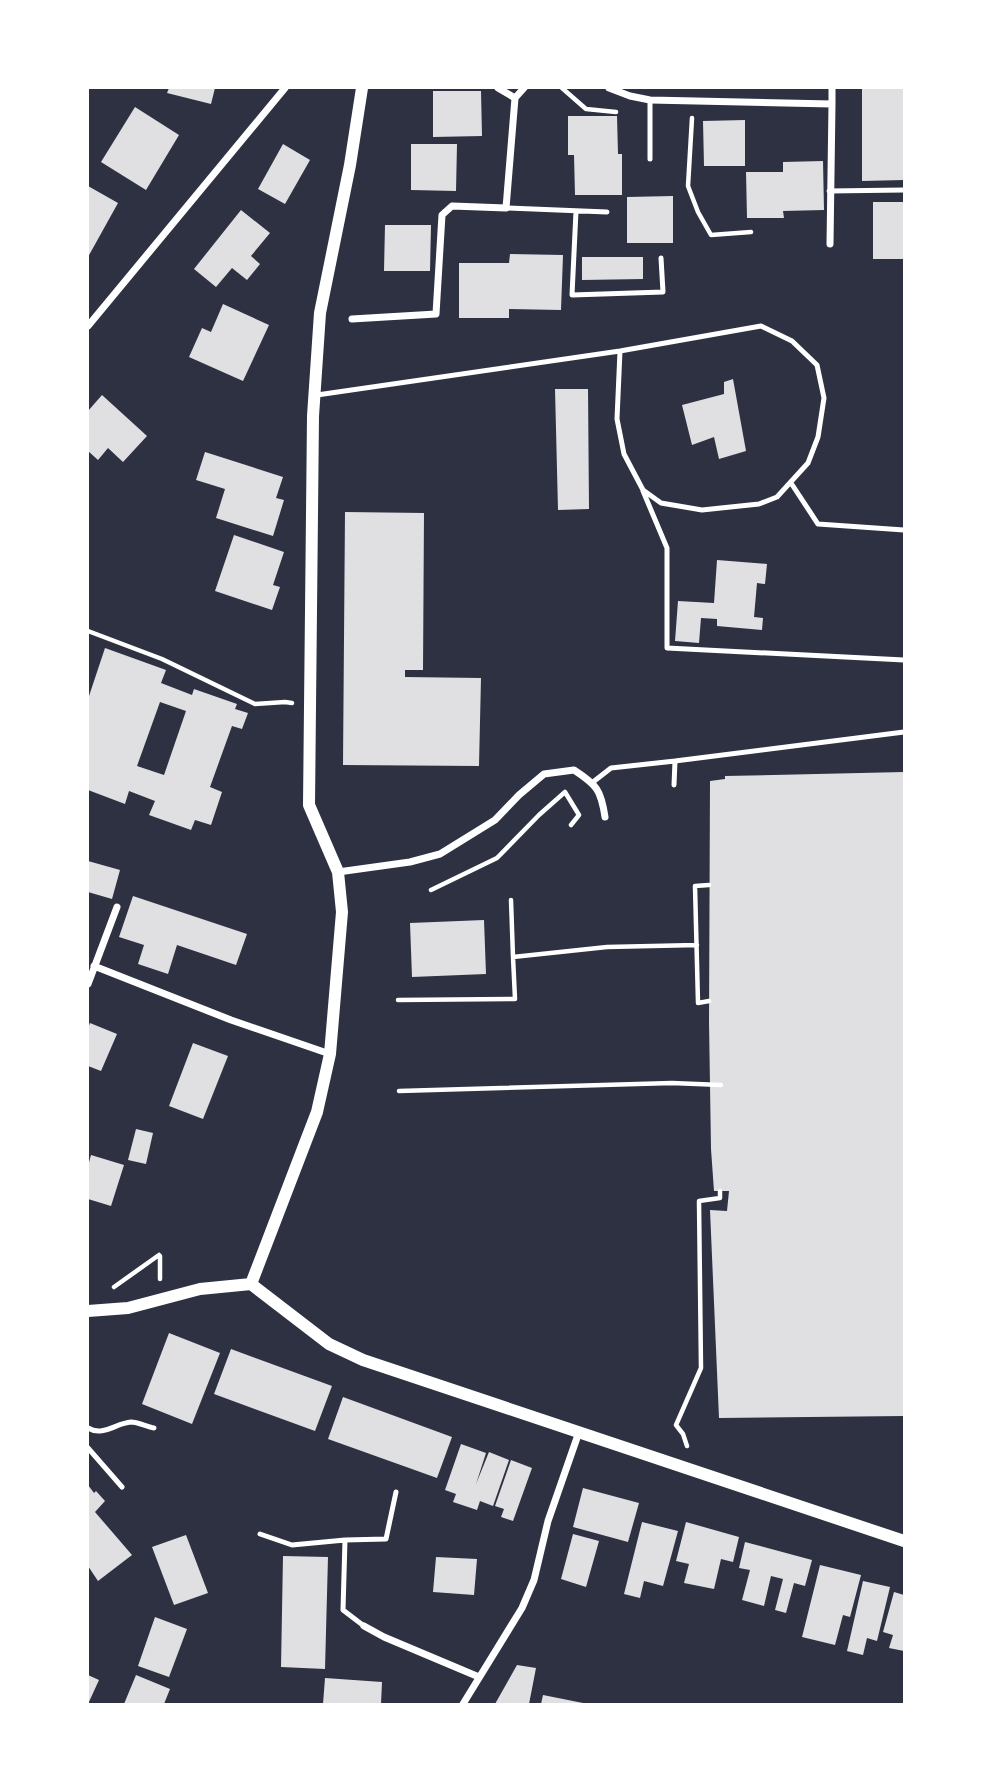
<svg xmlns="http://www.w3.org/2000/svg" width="992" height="1792" viewBox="0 0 992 1792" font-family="Montserrat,sans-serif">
	<rect width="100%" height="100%" fill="#2d3142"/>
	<path fill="#e0e0e3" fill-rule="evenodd" d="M 169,88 L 215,88 L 211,104 L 167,93 Z
		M 862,88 L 904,88 L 904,180 L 862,181 Z
		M 433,91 L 481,91 L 482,136 L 433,137 Z
		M 135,107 L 179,135 L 146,190 L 101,162 Z
		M 568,116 L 617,116 L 618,154 L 622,154 L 622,195 L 575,195 L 574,155 L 568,155 Z
		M 745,120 L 745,166 L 704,166 L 703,121 Z
		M 283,144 L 310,160 L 285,204 L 258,189 Z
		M 411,144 L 457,144 L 456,191 L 411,190 Z
		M 823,161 L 824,210 L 783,211 L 784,218 L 747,218 L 746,172 L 783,172 L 783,162 Z
		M 88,186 L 118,203 L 88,257 Z
		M 673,196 L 673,243 L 627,243 L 627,197 Z
		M 873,202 L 904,202 L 904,259 L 873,259 Z
		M 241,210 L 270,233 L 251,256 L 260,264 L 247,280 L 232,268 L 216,287 L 194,269 Z
		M 385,225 L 431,225 L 430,271 L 384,271 Z
		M 510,254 L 563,255 L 561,310 L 509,309 L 509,318 L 459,318 L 459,263 L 509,263 Z
		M 582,257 L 643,257 L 643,279 L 582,280 Z
		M 223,304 L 269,325 L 243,381 L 189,357 L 202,328 L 211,332 Z
		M 733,379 L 746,451 L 719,459 L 714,437 L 692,445 L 682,405 L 724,394 L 724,382 Z
		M 555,389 L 588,389 L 589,509 L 558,510 Z
		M 102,395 L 147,436 L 123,462 L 108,448 L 98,460 L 88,451 L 88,411 Z
		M 205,452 L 283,477 L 276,498 L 284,500 L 273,536 L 216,518 L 225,489 L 196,480 Z
		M 345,512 L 424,513 L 423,670 L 405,670 L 405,677 L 481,678 L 479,766 L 343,765 Z
		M 234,535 L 284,552 L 273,585 L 280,587 L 272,610 L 215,591 Z
		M 717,560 L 767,564 L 765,584 L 757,583 L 754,617 L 763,618 L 762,630 L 717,626 L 717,619 L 701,618 L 699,643 L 675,641 L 678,601 L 714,603 Z
		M 105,648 L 166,670 L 161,683 L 192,695 L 194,689 L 237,704 L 235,709 L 248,713 L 242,729 L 232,726 L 210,787 L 222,792 L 211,825 L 195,820 L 191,830 L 149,815 L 155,801 L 129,791 L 125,804 L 88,790 L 88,699 ZM 160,702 L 186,711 L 164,775 L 137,766 Z
		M 904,772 L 904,1416 L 719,1418 L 710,1210 L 727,1211 L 729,1191 L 714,1191 L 711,1149 L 709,1022 L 710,781 L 725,779 L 725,776 Z
		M 88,861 L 120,870 L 112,899 L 88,892 Z
		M 133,896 L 247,934 L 236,965 L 177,945 L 168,974 L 138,964 L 144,945 L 119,937 Z
		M 484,920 L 486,974 L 412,977 L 410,923 Z
		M 90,1023 L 117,1034 L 101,1071 L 88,1066 L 88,1028 Z
		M 193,1043 L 228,1056 L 203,1119 L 169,1106 Z
		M 136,1129 L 153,1133 L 146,1164 L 128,1160 Z
		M 91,1155 L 124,1165 L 111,1206 L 88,1199 L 88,1166 Z
		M 169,1333 L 220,1353 L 192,1424 L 142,1404 Z
		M 231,1349 L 332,1386 L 315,1431 L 214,1394 Z
		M 343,1397 L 452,1437 L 437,1478 L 328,1439 Z
		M 461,1444 L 486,1453 L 476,1484 L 489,1452 L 509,1460 L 493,1506 L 480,1501 L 477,1510 L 453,1502 L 456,1494 L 445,1490 Z
		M 511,1460 L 532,1468 L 513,1521 L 501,1517 L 504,1509 L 495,1506 Z
		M 88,1485 L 94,1493 L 96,1491 L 105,1501 L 95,1512 L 132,1555 L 98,1581 L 88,1566 Z
		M 583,1488 L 639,1503 L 628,1542 L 573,1527 Z
		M 642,1522 L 678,1531 L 663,1586 L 644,1581 L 640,1598 L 624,1594 Z
		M 686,1522 L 739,1537 L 733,1562 L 721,1559 L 714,1589 L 684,1583 L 689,1564 L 676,1561 Z
		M 573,1534 L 599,1541 L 586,1587 L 561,1579 Z
		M 186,1535 L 208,1593 L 174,1605 L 152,1547 Z
		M 745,1542 L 812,1560 L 805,1586 L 794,1583 L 786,1613 L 775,1610 L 783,1579 L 771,1576 L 764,1606 L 742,1600 L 750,1570 L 739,1568 Z
		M 283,1556 L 328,1557 L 325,1669 L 281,1667 Z
		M 436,1557 L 477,1559 L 474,1595 L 433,1592 Z
		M 820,1565 L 861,1575 L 850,1617 L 843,1615 L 835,1645 L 802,1637 Z
		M 863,1581 L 890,1587 L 877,1641 L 867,1638 L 863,1655 L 847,1651 Z
		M 894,1592 L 904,1595 L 904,1651 L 889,1648 L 893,1635 L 883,1632 Z
		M 155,1617 L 187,1629 L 169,1677 L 138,1666 Z
		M 517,1665 L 536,1668 L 529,1704 L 495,1704 Z
		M 88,1675 L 99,1680 L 88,1704 Z
		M 136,1675 L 170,1689 L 164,1704 L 124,1704 Z
		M 325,1678 L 382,1682 L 381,1704 L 323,1704 Z
		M 543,1695 L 583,1703 L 583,1704 L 541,1704 Z"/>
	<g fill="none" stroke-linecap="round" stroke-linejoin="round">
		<path stroke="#fff" stroke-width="4.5" d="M 562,88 L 586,109 L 616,112
			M 692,118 L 688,186 L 698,212 L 711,235 L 751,232
			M 88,631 L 162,659 L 255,704 L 285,702 L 292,703
			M 709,885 L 695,886 L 698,1003 L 709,1001
			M 431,890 L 497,858 L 539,815 L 565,792 L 579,815 L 571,825
			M 511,900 L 513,957
			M 398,1000 L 515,999 L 513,957 L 607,947 L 697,945
			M 399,1091 L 672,1083 L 721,1085
			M 160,1256 L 160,1279
			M 114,1287 L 159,1255
			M 687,1446 L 683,1434 L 676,1425 L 701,1368 L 699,1201 L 720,1198 L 720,1191"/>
		<path stroke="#fff" stroke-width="5" d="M 650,100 L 650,159
			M 829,191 L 904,190
			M 506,208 L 607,212
			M 576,211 L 572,295 L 663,292 L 661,258
			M 317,395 L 620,351 L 761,326 L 792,341 L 817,365 L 824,398 L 818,437 L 808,463 L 777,497 L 759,504 L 702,510 L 661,503 L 643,490 L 624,454 L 617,419 L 620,351
			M 791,483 L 818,524 L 904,530
			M 643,491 L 667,548 L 667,648 L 904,660
			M 675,761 L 904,732
			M 593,782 L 611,768 L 675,761 L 674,785
			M 88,1428 C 103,1437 116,1423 131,1422 C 138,1422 147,1427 154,1428
			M 88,1448 L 122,1487
			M 260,1534 L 292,1545 L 345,1540
			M 364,1626 L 343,1610 L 345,1540 L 386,1539 L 396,1492"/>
		<path stroke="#fff" stroke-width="7" d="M 498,88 L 515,98
			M 609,88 L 630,96 L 650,100 L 832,104 L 832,88
			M 830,244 L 832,104
			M 352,319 L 436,314 L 442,215 L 452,206 L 506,208 L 515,98 L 524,88
			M 88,326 L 285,88
			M 338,872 L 410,862 L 440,854 L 495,820 L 519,795 L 544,774 L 574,770 C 597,785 601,790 605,817
			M 94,966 L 231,1020 L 330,1054
			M 88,984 L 117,907
			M 364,1626 L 384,1637 L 479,1677
			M 463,1704 L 522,1608 L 534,1580 L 548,1521 L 579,1432"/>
		<path stroke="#fff" stroke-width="12" d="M 251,1284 L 317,1112 L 330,1054 L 342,912 L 338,872 L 309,805 L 313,416 L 320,313 L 350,165 L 362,88
			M 88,1311 L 128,1308 L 200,1289 L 251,1284 L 329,1344 L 363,1360 L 904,1541"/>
	</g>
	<rect width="992" height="1792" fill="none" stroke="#ffffff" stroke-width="178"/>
</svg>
